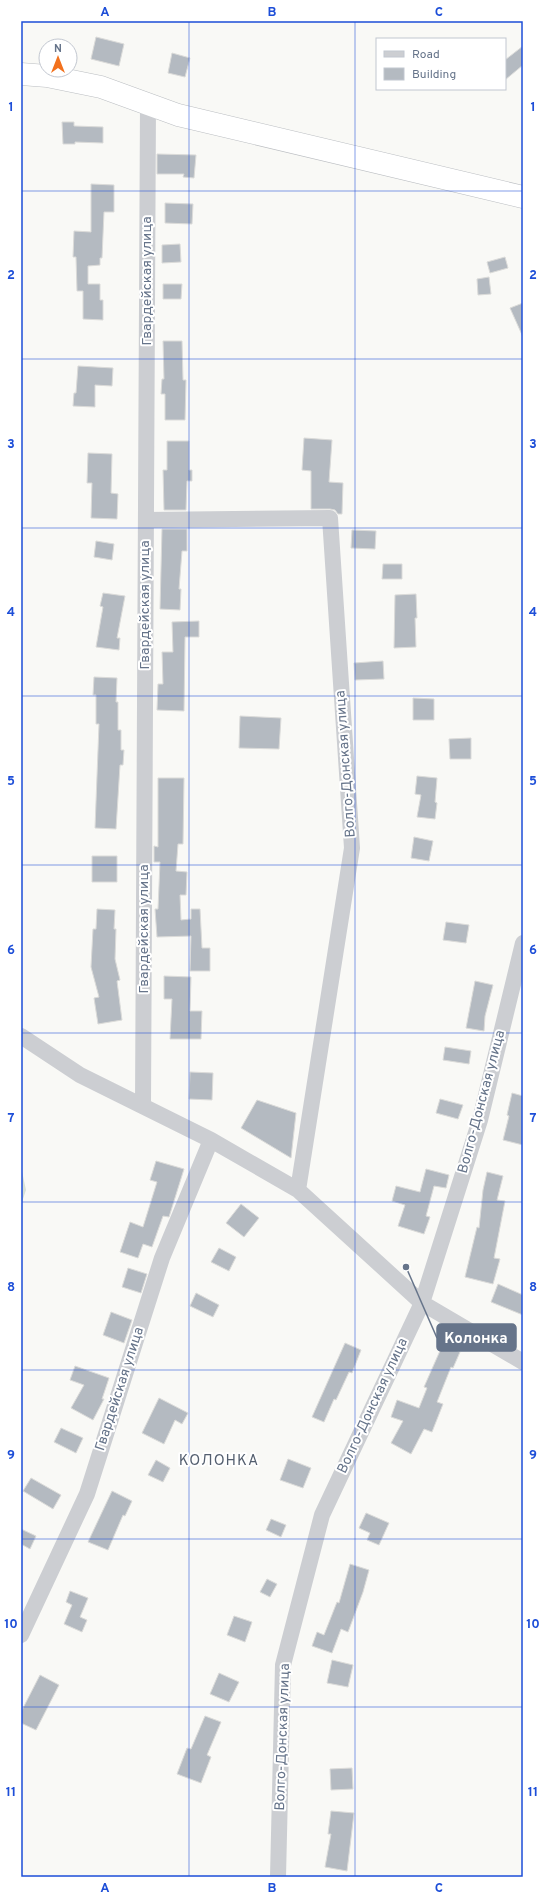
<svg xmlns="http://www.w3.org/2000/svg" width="544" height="1898" viewBox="0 0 544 1898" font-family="Overpass,sans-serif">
	<rect width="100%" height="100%" fill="#f9f9f6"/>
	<path fill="#d9e2d7" d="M 21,1167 L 26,1190 L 21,1205 Z"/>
	<path fill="#b4bac1" stroke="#dbdbd9" d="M 96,37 L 124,44 L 119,66 L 91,59 Z
		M 523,46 L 523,65 L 505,80 L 505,60 Z
		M 172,53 L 190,58 L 185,77 L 168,73 Z
		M 62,122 L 74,122 L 74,126 L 103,127 L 103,143 L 75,142 L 75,144 L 63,144 Z
		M 157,154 L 196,155 L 194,178 L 183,177 L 184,174 L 157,174 Z
		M 91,184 L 114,185 L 114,212 L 104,212 L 102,258 L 100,258 L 100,265 L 88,266 L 88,284 L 100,284 L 100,300 L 103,300 L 103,320 L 83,319 L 83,291 L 77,291 L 76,257 L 73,257 L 74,231 L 91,232 Z
		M 165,203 L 193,204 L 192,224 L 165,223 Z
		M 180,244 L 181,262 L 162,263 L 162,245 Z
		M 505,257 L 508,268 L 490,273 L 487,262 Z
		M 489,277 L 491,294 L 478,295 L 477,279 Z
		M 163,284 L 182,284 L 181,299 L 163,299 Z
		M 523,303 L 523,337 L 510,308 Z
		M 163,341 L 182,341 L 183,380 L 186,380 L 185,420 L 165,420 L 165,394 L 161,394 L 162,379 L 164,379 Z
		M 78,366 L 113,368 L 112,386 L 95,385 L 95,407 L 73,406 L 74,393 L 76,393 Z
		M 304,438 L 332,440 L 329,482 L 343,483 L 342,514 L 338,514 L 335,510 L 330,509 L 311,509 L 311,471 L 302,470 Z
		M 167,441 L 189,441 L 189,470 L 192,470 L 192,481 L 187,481 L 186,510 L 164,510 L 163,470 L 167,470 Z
		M 88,453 L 112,454 L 111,493 L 118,494 L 117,519 L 91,518 L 92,483 L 87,483 Z
		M 162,529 L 187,529 L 187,551 L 182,551 L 179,589 L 181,589 L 180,610 L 160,609 Z
		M 352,530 L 376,531 L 375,549 L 351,548 Z
		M 96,541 L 114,544 L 112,560 L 94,557 Z
		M 383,564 L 402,564 L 402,579 L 382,579 Z
		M 103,593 L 125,596 L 117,638 L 120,638 L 119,650 L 96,647 L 103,607 L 100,606 Z
		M 416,594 L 417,618 L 415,618 L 416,647 L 394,648 L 395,595 Z
		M 199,621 L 199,637 L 185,637 L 184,711 L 157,710 L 158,684 L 163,684 L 162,652 L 173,652 L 172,622 Z
		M 383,661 L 384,679 L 355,680 L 354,663 Z
		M 94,677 L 117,678 L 116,702 L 118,702 L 118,730 L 121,730 L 121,750 L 124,750 L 123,765 L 120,765 L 116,829 L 95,828 L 99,724 L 96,724 L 96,695 L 93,695 Z
		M 413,698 L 434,699 L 434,720 L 413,720 Z
		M 240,716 L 281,718 L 279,749 L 239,748 Z
		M 471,738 L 471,759 L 450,759 L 449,739 Z
		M 417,776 L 437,778 L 435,802 L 437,803 L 435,819 L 417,817 L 421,795 L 415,794 Z
		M 158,778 L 184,778 L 183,844 L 178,844 L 176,871 L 187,872 L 186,895 L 180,895 L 181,920 L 191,919 L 191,909 L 200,909 L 202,948 L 210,948 L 210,971 L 190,971 L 191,936 L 157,937 L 155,909 L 158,909 L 160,862 L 154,862 L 154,846 L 158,847 Z
		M 414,837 L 433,841 L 429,861 L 411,858 Z
		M 92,856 L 117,856 L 117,882 L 92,882 Z
		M 97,909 L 115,910 L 114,929 L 116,929 L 115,959 L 120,980 L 117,981 L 122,1020 L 98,1024 L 94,998 L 99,997 L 91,967 L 93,929 L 96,929 Z
		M 446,922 L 469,925 L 466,943 L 443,940 Z
		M 164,976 L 191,977 L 190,1011 L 202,1011 L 201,1039 L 170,1039 L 172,999 L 164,999 Z
		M 475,981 L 493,985 L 485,1016 L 484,1031 L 466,1028 Z
		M 445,1047 L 471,1051 L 469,1064 L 443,1060 Z
		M 190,1072 L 213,1073 L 212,1100 L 189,1099 Z
		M 512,1093 L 523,1096 L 523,1145 L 503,1140 L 509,1116 L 507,1115 Z
		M 440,1099 L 463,1105 L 458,1119 L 436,1113 Z
		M 257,1100 L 296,1113 L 291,1158 L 241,1128 Z
		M 156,1161 L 184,1169 L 169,1217 L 163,1216 L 152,1247 L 143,1244 L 138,1258 L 120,1252 L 130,1222 L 143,1227 L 157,1182 L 150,1180 Z
		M 426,1169 L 449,1175 L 446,1188 L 434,1186 L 426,1216 L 430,1217 L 424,1234 L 398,1226 L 405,1205 L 392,1201 L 396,1186 L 420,1192 Z
		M 487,1172 L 503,1176 L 497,1200 L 505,1201 L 494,1258 L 500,1259 L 493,1284 L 465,1277 L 477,1227 L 479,1228 L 483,1190 Z
		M 241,1204 L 259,1218 L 244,1237 L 226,1223 Z
		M 219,1248 L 236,1257 L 229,1271 L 211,1262 Z
		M 128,1268 L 147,1274 L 141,1293 L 122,1287 Z
		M 498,1284 L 523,1295 L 523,1315 L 491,1302 Z
		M 196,1293 L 219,1305 L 213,1317 L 190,1306 Z
		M 111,1312 L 132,1320 L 124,1343 L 103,1335 Z
		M 345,1343 L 361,1350 L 352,1373 L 349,1372 L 336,1400 L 334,1399 L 324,1422 L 312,1417 Z
		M 443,1344 L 460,1352 L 453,1368 L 451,1367 L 437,1402 L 443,1404 L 432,1432 L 424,1429 L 411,1454 L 391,1443 L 403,1421 L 391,1417 L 397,1400 L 419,1408 L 427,1388 L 424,1387 Z
		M 75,1366 L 109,1378 L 102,1399 L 104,1399 L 93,1420 L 71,1408 L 84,1385 L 70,1380 Z
		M 159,1398 L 188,1413 L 182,1424 L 175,1420 L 164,1444 L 142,1433 Z
		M 61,1428 L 83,1438 L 76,1453 L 54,1442 Z
		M 288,1459 L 311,1468 L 303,1488 L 280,1480 Z
		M 156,1460 L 170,1468 L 163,1482 L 148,1475 Z
		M 31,1478 L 61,1495 L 53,1509 L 23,1491 Z
		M 112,1491 L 132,1501 L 125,1516 L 123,1515 L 108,1550 L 88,1542 Z
		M 366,1513 L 389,1523 L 379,1545 L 367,1540 L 370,1533 L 359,1528 Z
		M 271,1519 L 286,1525 L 281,1537 L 266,1530 Z
		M 21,1529 L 36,1536 L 30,1549 L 21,1544 Z
		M 350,1564 L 369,1570 L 363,1592 L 348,1632 L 341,1629 L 332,1653 L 312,1646 L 317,1632 L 324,1635 L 337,1602 L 339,1603 Z
		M 267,1579 L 277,1584 L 270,1597 L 260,1592 Z
		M 70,1591 L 88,1598 L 80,1617 L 87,1620 L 82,1632 L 64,1624 L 72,1605 L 66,1602 Z
		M 234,1616 L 252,1622 L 245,1642 L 227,1635 Z
		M 332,1660 L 353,1665 L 348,1687 L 327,1683 Z
		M 219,1673 L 239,1682 L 229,1702 L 210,1694 Z
		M 40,1675 L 59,1685 L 36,1730 L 21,1723 L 21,1712 Z
		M 205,1716 L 221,1722 L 207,1755 L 211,1757 L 201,1783 L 177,1774 L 187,1748 L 191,1749 Z
		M 352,1768 L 353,1789 L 331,1790 L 330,1769 Z
		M 331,1811 L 354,1813 L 347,1871 L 325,1867 L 331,1834 L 328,1834 Z"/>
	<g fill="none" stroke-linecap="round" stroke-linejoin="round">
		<defs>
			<path id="highway" d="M 21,74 L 47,76 L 101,87 L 178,115 L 523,197"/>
		</defs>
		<use href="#highway" stroke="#bbbec2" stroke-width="23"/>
		<path stroke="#ccced2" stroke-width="16" d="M 146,520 L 330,518 L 352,848 L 298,1190
			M 21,1036 L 80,1075 L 211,1140 L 298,1190 L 422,1303 L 523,1362
			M 143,1106 L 148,104
			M 21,1635 L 87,1494 L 162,1258 L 211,1140
			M 278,1877 L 283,1665 L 322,1515 L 422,1303 L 480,1120 L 523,943"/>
		<use href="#highway" stroke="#fff" stroke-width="22"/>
	</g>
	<path fill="none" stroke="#1d4ed8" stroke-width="1" stroke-opacity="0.55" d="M 189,21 L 189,1877M 355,21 L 355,1877M 21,191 L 523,191M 21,359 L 523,359M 21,528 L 523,528M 21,696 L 523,696M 21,865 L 523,865M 21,1033 L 523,1033M 21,1202 L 523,1202M 21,1370 L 523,1370M 21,1539 L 523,1539M 21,1707 L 523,1707"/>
	<g text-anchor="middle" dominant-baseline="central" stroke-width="4" stroke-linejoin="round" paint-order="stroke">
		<g font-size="14" fill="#66748a" stroke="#fff">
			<text transform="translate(147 281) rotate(-90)">Гвардейская улица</text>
			<text transform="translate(145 605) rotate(-90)">Гвардейская улица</text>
			<text transform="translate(346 764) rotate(-94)">Волго-Донская улица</text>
			<text transform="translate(144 929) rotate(-90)">Гвардейская улица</text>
			<text transform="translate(482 1102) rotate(-75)">Волго-Донская улица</text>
			<text transform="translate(120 1389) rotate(-72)">Гвардейская улица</text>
			<text transform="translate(373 1406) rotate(-65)">Волго-Донская улица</text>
			<text transform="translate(283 1737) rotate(-88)">Волго-Донская улица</text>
		</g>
		<g font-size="15" letter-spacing="1" fill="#545f6f" stroke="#fff">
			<text x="219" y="1461">КОЛОНКА</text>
		</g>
	</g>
	<path fill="none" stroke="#66748a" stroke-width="1.5" d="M406 1267L437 1338"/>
	<circle fill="#66748a" stroke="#fff" stroke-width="1.5" cx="406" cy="1267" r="4"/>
	<rect fill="#66748a" stroke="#66748a" stroke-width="1.5" x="437" y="1324" width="79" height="27" rx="4"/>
	<g font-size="15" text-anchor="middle" font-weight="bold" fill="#fff">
		<text x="476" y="1343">Колонка</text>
	</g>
	<rect width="544" height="1898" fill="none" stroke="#ffffff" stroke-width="44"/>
	<rect x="376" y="38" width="130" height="52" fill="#ffffff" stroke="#c2c7d0"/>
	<rect x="384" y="51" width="20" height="6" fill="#ccced2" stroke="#c2c7d0"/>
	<text x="412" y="58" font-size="12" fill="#66748a">Road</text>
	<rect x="384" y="68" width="20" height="12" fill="#b4bac1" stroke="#c2c7d0"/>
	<text x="412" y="78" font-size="12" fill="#66748a">Building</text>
	<g transform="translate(58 58)"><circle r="19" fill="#ffffff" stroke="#c2c7d0"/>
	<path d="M0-3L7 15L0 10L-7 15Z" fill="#f2711d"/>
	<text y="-6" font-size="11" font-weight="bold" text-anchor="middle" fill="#66748a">N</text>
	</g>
	<rect x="22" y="22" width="500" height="1854" fill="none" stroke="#1d4ed8" stroke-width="1.5"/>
	<g font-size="13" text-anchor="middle" font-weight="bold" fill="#1d4ed8">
		<text x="105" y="16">A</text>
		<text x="272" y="16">B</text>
		<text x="439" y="16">C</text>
		<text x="11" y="111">1</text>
		<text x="533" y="111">1</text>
		<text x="11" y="279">2</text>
		<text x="533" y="279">2</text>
		<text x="11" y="448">3</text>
		<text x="533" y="448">3</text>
		<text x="11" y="616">4</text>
		<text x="533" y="616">4</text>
		<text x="11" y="785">5</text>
		<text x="533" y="785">5</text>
		<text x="11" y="954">6</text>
		<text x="533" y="954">6</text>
		<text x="11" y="1122">7</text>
		<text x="533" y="1122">7</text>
		<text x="11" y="1291">8</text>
		<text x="533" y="1291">8</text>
		<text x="11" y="1459">9</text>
		<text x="533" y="1459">9</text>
		<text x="11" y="1628">10</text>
		<text x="533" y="1628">10</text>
		<text x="11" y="1796">11</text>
		<text x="533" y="1796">11</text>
		<text x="105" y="1892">A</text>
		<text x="272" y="1892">B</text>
		<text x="439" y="1892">C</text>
	</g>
</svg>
